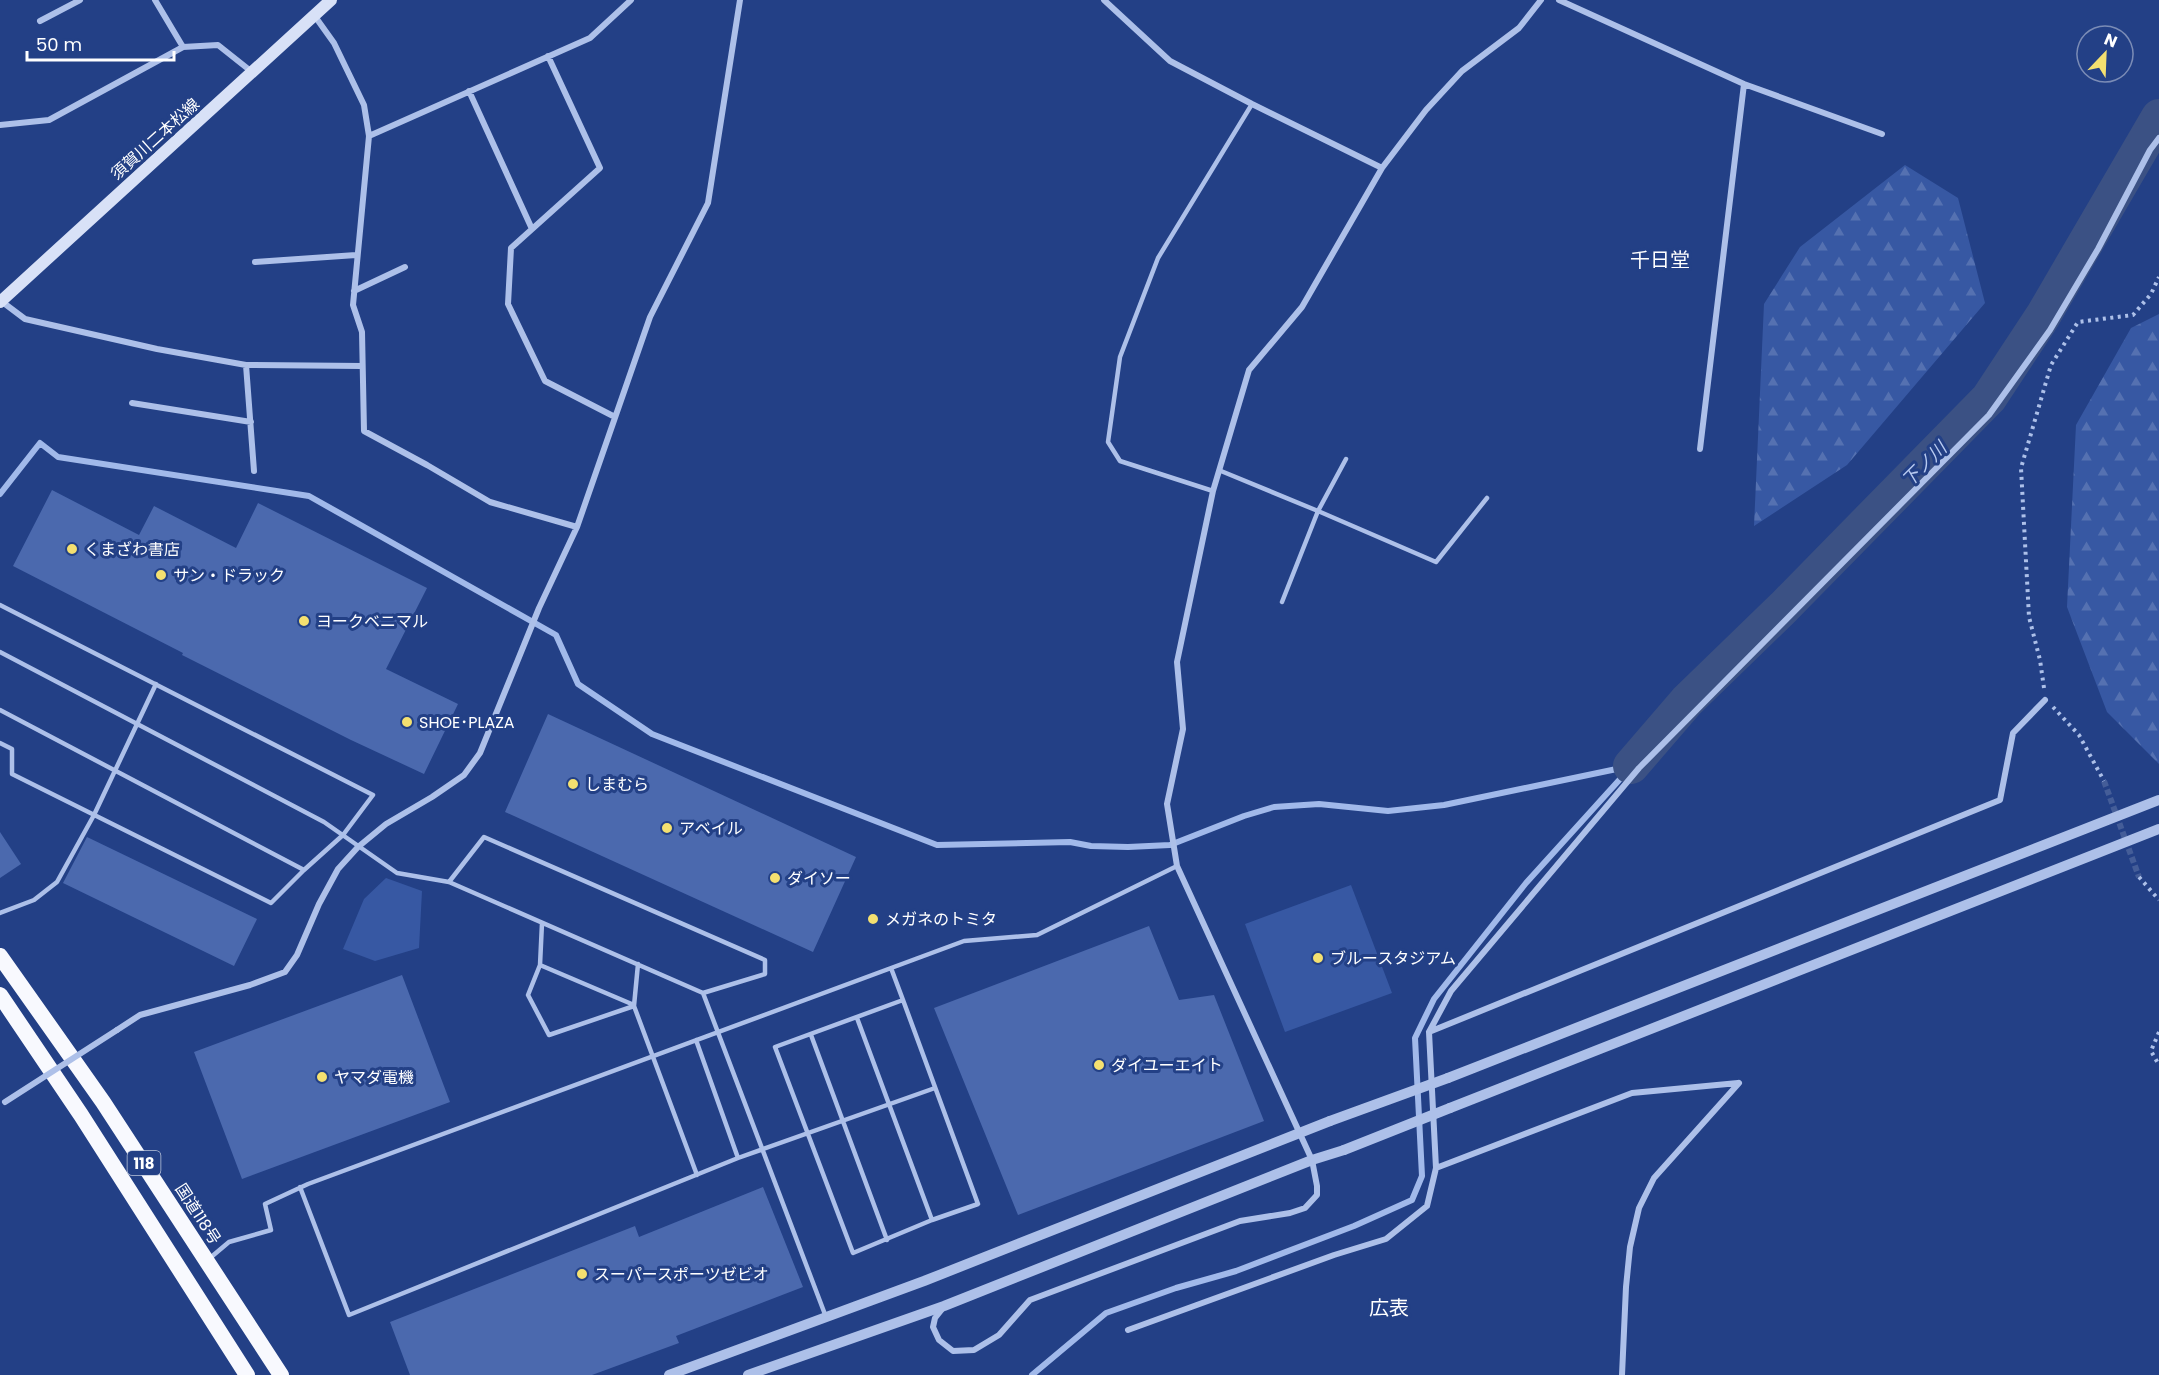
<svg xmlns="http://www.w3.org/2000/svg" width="2159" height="1375" viewBox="0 0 2159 1375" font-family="Poppins,'Noto Sans JP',sans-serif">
	<defs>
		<pattern id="forest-firs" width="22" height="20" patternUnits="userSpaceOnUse" patternTransform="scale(1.5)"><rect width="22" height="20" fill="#3758a3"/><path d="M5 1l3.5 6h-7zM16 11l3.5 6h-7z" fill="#5571b1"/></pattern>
	</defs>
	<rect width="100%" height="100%" fill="#234086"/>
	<path fill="#3758a3" d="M 386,878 L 422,891 L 419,948 L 375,961 L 343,949 L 364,899 Z
		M 1351,885 L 1392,993 L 1285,1032 L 1245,924 Z"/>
	<path fill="url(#forest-firs)" d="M 1905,165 L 1958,198 L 1985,303 L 1847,465 L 1754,526 L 1764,304 L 1800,247 Z
		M 2159,314 L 2159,764 L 2107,712 L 2067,607 L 2076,425 L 2131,328 Z"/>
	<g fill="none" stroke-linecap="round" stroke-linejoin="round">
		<path stroke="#a1b9ea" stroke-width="6" d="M 0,494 L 40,443 L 58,457 L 309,496 L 556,635 L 578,684 L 652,734 L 937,845 L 1070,842 L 1091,846 L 1128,847 L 1170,845 L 1244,816 L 1274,807 L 1319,804 L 1388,811 L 1444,805 L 1631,766
			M 1032,1375 L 1106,1313 L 1176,1288 L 1236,1271 L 1354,1226 L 1412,1200 L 1422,1176 L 1415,1038 L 1434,999 L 1526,883 L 1631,767"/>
		<path stroke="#3b5184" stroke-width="36" d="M 1631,766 L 1687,701 L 1784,607 L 1989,398 L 2043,316 L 2159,117"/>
	</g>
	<path fill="#4b69ae" d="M 52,490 L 139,535 L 154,506 L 236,548 L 258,503 L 427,588 L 386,669 L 458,704 L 424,774 L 351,740 L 182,655 L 183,653 L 13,566 Z
		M 548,714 L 856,857 L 813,952 L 505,812 Z
		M 0,832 L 21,864 L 0,878 Z
		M 87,837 L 257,919 L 234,966 L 63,883 Z
		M 1149,926 L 1179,1000 L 1214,995 L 1264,1121 L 1018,1215 L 934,1008 Z
		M 402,975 L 450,1102 L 242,1179 L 194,1052 Z
		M 763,1187 L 803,1287 L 676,1336 L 679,1343 L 592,1375 L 410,1375 L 390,1322 L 635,1226 L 639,1237 Z"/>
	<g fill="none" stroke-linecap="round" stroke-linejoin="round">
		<path stroke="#445d98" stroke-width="6" stroke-dasharray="6 3" stroke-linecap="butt" d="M 2104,781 L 2139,877"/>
		<path stroke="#adc0e9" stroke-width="4" stroke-dasharray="3 4.5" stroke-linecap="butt" d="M 2044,688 L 2040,660 L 2029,617 L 2021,468 L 2051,365 L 2078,322 L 2133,315 L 2151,294 L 2159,277
			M 2053,707 L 2079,735 L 2104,781
			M 2139,877 L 2159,900
			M 2159,1032 L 2151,1051 L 2159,1065"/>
		<path stroke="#adc0e9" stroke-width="4.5" d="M 1221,471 L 1318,511 L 1436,562 L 1487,498
			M 1213,491 L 1120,461 L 1108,442 L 1120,357 L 1158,258 L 1252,104
			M 1282,602 L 1318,511 L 1346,459
			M 0,605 L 373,795 L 343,835 L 304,870 L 0,710
			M 0,652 L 324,822 L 397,873 L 449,882 L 703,993 L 826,1317
			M 0,743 L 12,749 L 12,774 L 271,903 L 304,870
			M 449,882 L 484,837 L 765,960 L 765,974 L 703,993
			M 0,913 L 34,900 L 57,882 L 94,815 L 156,684
			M 542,923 L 540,965 L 634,1005
			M 638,964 L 634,1006 L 697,1175
			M 540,965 L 528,995 L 549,1035 L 634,1006
			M 891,968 L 903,1000 L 978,1204 L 932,1220 L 853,1253 L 775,1047 L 903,1000
			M 857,1018 L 932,1220
			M 811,1035 L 887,1240
			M 738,1158 L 935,1088
			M 300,1187 L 349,1315 L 738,1158 L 696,1040
			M 210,1258 L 229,1242 L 271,1230 L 265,1204 L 308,1184 L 964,941 L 1037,935 L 1177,866"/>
		<path stroke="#adc0e9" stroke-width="6" d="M 155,0 L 183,47 L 218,45 L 252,72
			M 1104,0 L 1170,61 L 1252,104 L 1382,168
			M 1559,0 L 1744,84 L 1882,134
			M 314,15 L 334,43 L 364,105 L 369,136 L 353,305 L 362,332 L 364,431 L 427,465 L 490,502 L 577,527
			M 40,21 L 80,0
			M 548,56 L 600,168 L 511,248 L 508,304 L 545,381 L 615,417
			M 469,91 L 532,229
			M 0,125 L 49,120 L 183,47
			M 369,136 L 590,38 L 631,0
			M 255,262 L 356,255
			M 354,291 L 405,267
			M 1,301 L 25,319 L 157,349 L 246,365 L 362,366
			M 246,365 L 254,471
			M 132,403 L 251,422
			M 1700,449 L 1744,84
			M 117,1030 L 140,1015 L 250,985 L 285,972 L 297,955 L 319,904 L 338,869 L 358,847 L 386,824 L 432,797 L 464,775 L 480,753 L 539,608 L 577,527 L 650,317 L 708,203 L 740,0
			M 1429,1032 L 2000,800 L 2013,733 L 2045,700
			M 1436,1168 L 1632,1093 L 1738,1083
			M 943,1308 L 935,1318 L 933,1327 L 939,1340 L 953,1351 L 974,1350 L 999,1335 L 1030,1300 L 1240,1221 L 1290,1213 L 1305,1208 L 1317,1195 L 1317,1186 L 1312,1160 L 1177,866 L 1167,804 L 1183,729 L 1177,662 L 1213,491 L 1249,370 L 1302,307 L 1382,168 L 1426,110 L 1462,71 L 1519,28 L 1541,0
			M 1128,1330 L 1334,1255 L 1386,1239 L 1427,1206 L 1436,1168 L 1429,1032 L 1451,991 L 1639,768 L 1989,415 L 2050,330 L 2098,249 L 2150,150 L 2159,138
			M 1622,1375 L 1626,1287 L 1630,1247 L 1639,1208 L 1654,1178 L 1739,1083"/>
		<path stroke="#adc0e9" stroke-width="10" d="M 1448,1078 L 2159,800
			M 1450,1108 L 2159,829
			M 669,1375 L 924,1281 L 1330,1121
			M 748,1375 L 944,1306 L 1312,1160 L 1344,1150"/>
		<path stroke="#d8e1f7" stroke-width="12" d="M 0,302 L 331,0"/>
		<path stroke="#f8f9fe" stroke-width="16" d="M 0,956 L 103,1102 L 281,1375
			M 0,995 L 81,1115 L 247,1375"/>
		<path stroke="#adc0e9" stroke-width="6" d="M 5,1102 L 117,1030"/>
		<path stroke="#adc0e9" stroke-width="10" d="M 1330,1121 L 1448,1078
			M 1344,1150 L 1450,1108"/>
	</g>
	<g fill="#f4e070" stroke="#234086" stroke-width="2">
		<circle cx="72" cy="549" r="6"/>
		<circle cx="161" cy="575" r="6"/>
		<circle cx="304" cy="621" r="6"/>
		<circle cx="407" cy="722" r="6"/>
		<circle cx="573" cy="784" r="6"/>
		<circle cx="667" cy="828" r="6"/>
		<circle cx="775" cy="878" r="6"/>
		<circle cx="873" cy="919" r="6"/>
		<circle cx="1318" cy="958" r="6"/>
		<circle cx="1099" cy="1065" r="6"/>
		<circle cx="322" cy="1077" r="6"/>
		<circle cx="582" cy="1274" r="6"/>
	</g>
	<g text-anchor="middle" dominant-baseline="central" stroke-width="6" stroke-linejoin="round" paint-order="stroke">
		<rect fill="#234086" stroke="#bdc6db" stroke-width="1.5" x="127.5" y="1151" width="33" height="24" rx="4.5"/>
		<g font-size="15" font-weight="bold" fill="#fff">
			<text x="144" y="1163">118</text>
		</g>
		<g font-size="16" fill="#fff" stroke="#234086">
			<text transform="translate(155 139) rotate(-42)">須賀川二本松線</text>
			<text transform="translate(198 1214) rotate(57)">国道118号</text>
		</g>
		<g font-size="16" fill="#fff" stroke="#234086" text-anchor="start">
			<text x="84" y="549">くまざわ書店</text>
			<text x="173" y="575">サン・ドラック</text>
			<text x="316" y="621">ヨークベニマル</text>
			<text x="419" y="722">SHOE･PLAZA</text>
			<text x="585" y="784">しまむら</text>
			<text x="679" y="828">アベイル</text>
			<text x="787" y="878">ダイソー</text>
			<text x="885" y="919">メガネのトミタ</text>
			<text x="1330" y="958">ブルースタジアム</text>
			<text x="1111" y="1065">ダイユーエイト</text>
			<text x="334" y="1077">ヤマダ電機</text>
			<text x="594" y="1274">スーパースポーツゼビオ</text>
		</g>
		<g font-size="18" font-style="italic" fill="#b8caf0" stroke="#234086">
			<text transform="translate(1924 464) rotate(-45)">下ノ川</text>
		</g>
		<g font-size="20" fill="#fff" stroke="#234086">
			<text x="1660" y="260">千日堂</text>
			<text x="1389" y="1308">広表</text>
		</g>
	</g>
	<g transform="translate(2105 54) rotate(23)"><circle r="28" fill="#234086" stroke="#7b8cb6" stroke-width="1.5"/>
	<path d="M0-4.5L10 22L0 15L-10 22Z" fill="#f4e070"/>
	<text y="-9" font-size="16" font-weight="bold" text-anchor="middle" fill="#ffffff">N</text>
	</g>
	<path d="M27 51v9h147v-9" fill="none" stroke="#ffffff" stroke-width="3"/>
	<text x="36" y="51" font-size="18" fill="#ffffff" stroke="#234086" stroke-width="4.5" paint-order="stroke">50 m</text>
</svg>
